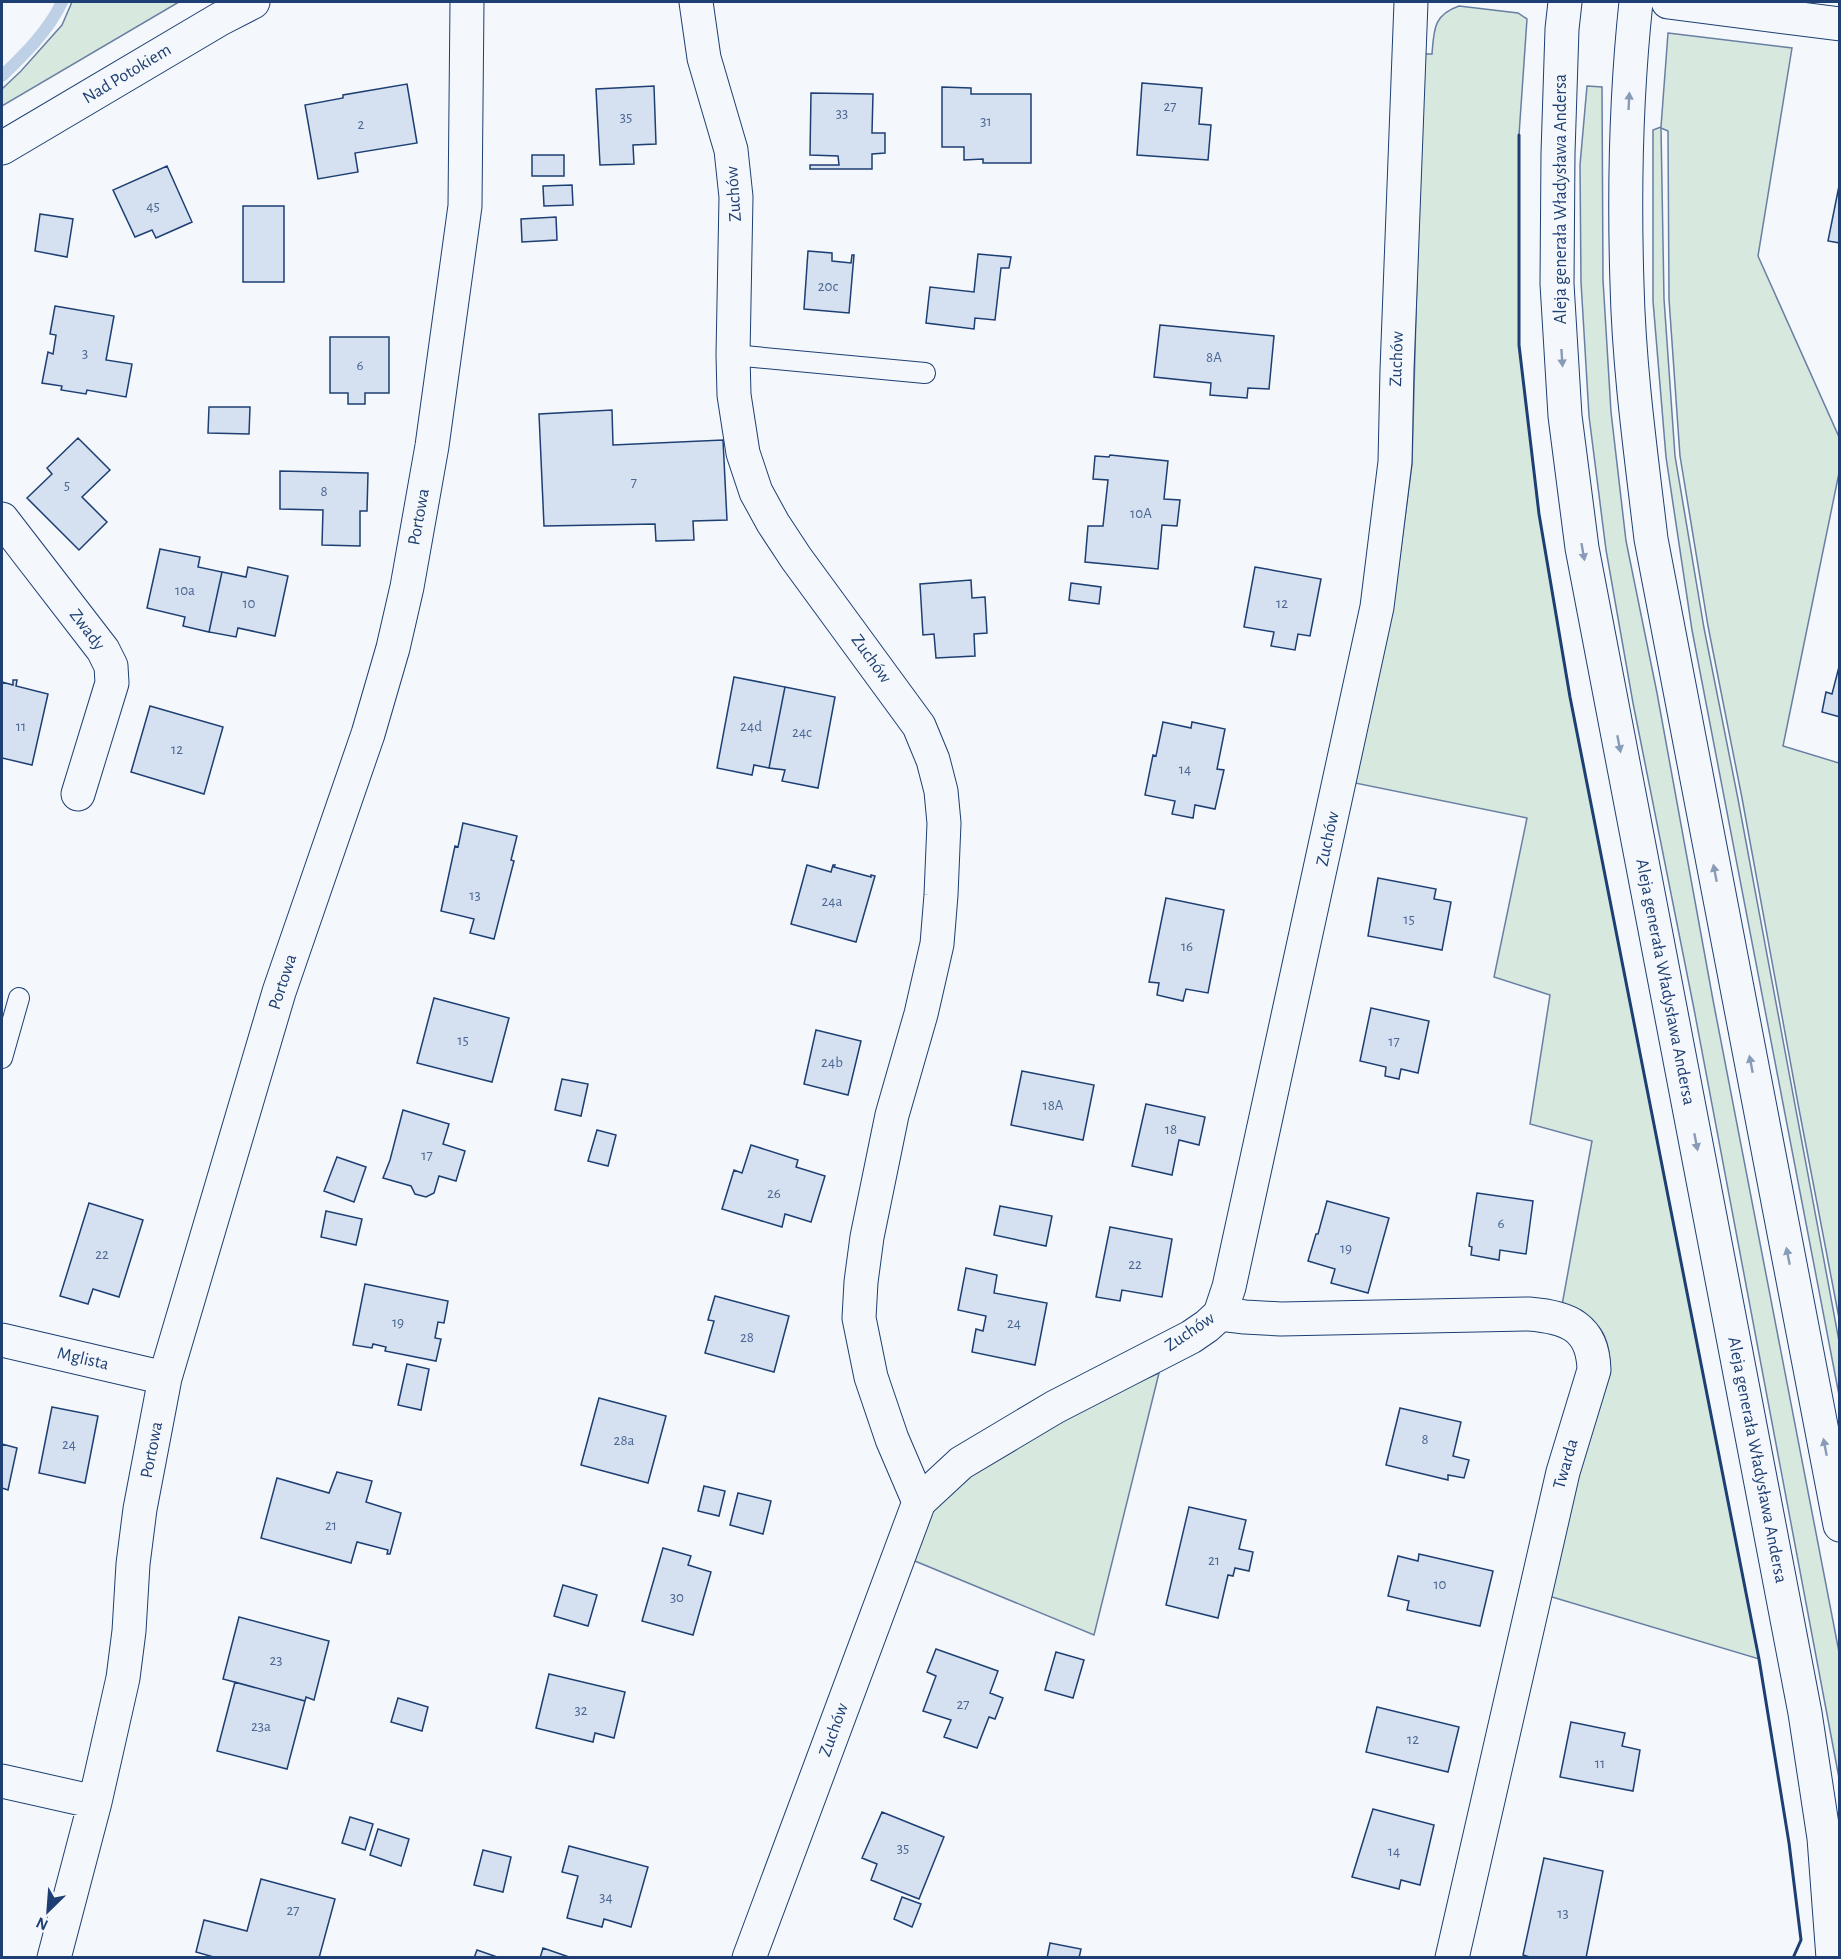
<svg xmlns="http://www.w3.org/2000/svg" width="1841" height="1959" viewBox="0 0 1841 1959" font-family="'Alegreya Sans',sans-serif">
	<rect width="100%" height="100%" fill="#f4f7fb"/>
	<path fill="#d7e8df" stroke="#687fa3" stroke-width="1.5" d="M 72,2 L 179,2 L 2,106 L 2,89 L 21,71 L 62,25 Z
		M 1459,6 L 1518,13 L 1527,19 L 1519,135 L 1519,345 L 1539,514 L 1570,697 L 1759,1659 L 1542,1594 L 1610,1374 C 1611,1332 1600,1320 1562,1305 L 1592,1141 L 1530,1124 L 1550,995 L 1494,977 L 1527,818 L 1355,783 L 1393,608 L 1412,464 L 1423,54 L 1432,54 C 1434,30 1433,15 1459,6 Z
		M 1668,33 L 1792,48 L 1758,256 L 1839,437 L 1839,473 L 1783,746 L 1839,763 L 1839,1318 L 1799,1109 L 1742,798 L 1708,626 L 1680,456 L 1669,299 L 1668,131 L 1661,128 L 1664,299 L 1675,456 L 1704,628 L 1738,799 L 1839,1341 L 1839,1395 L 1692,630 L 1666,457 L 1653,301 L 1653,130 L 1661,127 Z
		M 1587,86 L 1602,87 L 1603,280 L 1611,412 L 1626,541 L 1657,693 L 1713,1000 L 1839,1652 L 1839,1778 L 1694,1009 L 1633,703 L 1606,550 L 1589,416 L 1581,282 L 1580,165 Z
		M 1159,1373 L 1094,1635 L 910,1559 L 932,1509 L 974,1470 L 1057,1419 Z"/>
	<g fill="none" stroke-linecap="round" stroke-linejoin="round">
		<path stroke="#bed0e5" stroke-width="12" d="M 2,76 C 24,55 49,30 62,2"/>
	</g>
	<path fill="#d5e0f0" stroke="#1d3f73" stroke-width="1.5" d="M 1142,83 L 1202,88 L 1199,124 L 1211,125 L 1208,160 L 1137,155 Z
		M 407,84 L 417,143 L 355,153 L 358,172 L 318,179 L 305,105 L 343,98 L 343,95 Z
		M 654,86 L 656,144 L 633,145 L 634,164 L 600,165 L 596,89 Z
		M 942,87 L 971,88 L 971,94 L 1031,94 L 1031,163 L 983,163 L 983,159 L 964,160 L 964,147 L 942,147 Z
		M 811,93 L 873,94 L 872,133 L 885,133 L 885,153 L 872,154 L 872,169 L 810,169 L 810,165 L 839,165 L 838,156 L 810,155 Z
		M 532,155 L 564,155 L 564,176 L 532,176 Z
		M 167,166 L 192,222 L 156,238 L 152,230 L 135,237 L 113,190 Z
		M 1840,181 L 1840,243 L 1828,241 Z
		M 572,185 L 573,205 L 544,206 L 543,186 Z
		M 243,206 L 284,206 L 284,282 L 243,282 Z
		M 40,214 L 73,219 L 67,257 L 35,251 Z
		M 556,217 L 557,240 L 522,242 L 521,219 Z
		M 808,251 L 832,253 L 832,261 L 851,263 L 852,255 L 854,255 L 849,313 L 804,309 Z
		M 978,254 L 1011,257 L 1009,268 L 1001,268 L 995,320 L 975,318 L 974,329 L 926,323 L 930,287 L 974,292 Z
		M 55,306 L 114,316 L 106,360 L 132,364 L 126,397 L 87,390 L 86,394 L 61,390 L 62,386 L 42,383 L 48,352 L 53,354 L 56,335 L 50,334 Z
		M 1160,325 L 1274,336 L 1269,389 L 1248,388 L 1247,398 L 1210,395 L 1211,383 L 1154,377 Z
		M 330,337 L 389,337 L 389,393 L 365,393 L 365,404 L 348,404 L 348,393 L 330,393 Z
		M 209,407 L 250,407 L 249,434 L 208,433 Z
		M 612,410 L 613,445 L 723,440 L 727,520 L 693,521 L 694,540 L 656,541 L 655,524 L 544,526 L 539,414 Z
		M 78,438 L 110,470 L 82,497 L 107,522 L 79,550 L 27,498 L 52,474 L 47,468 Z
		M 1110,455 L 1168,461 L 1164,499 L 1180,500 L 1177,526 L 1162,525 L 1158,569 L 1085,562 L 1088,526 L 1103,526 L 1108,480 L 1093,479 L 1095,456 L 1109,457 Z
		M 280,471 L 368,473 L 367,511 L 360,511 L 360,546 L 322,545 L 323,510 L 280,509 Z
		M 160,549 L 200,557 L 198,567 L 222,572 L 209,632 L 183,626 L 185,617 L 147,608 Z
		M 248,567 L 288,576 L 275,636 L 238,628 L 236,637 L 209,632 L 222,572 L 246,577 Z
		M 1255,567 L 1321,579 L 1310,636 L 1298,634 L 1295,650 L 1271,646 L 1274,632 L 1244,627 Z
		M 971,580 L 972,598 L 985,597 L 987,633 L 974,634 L 975,656 L 936,658 L 934,634 L 923,635 L 920,584 Z
		M 1071,583 L 1101,587 L 1099,604 L 1069,600 Z
		M 1840,663 L 1840,717 L 1822,712 L 1826,692 L 1832,694 Z
		M 734,677 L 785,687 L 769,768 L 754,765 L 752,775 L 717,768 Z
		M 13,680 L 17,680 L 16,686 L 48,694 L 32,765 L 2,758 L 2,682 L 13,685 Z
		M 785,687 L 835,697 L 818,788 L 782,781 L 785,770 L 769,768 Z
		M 150,706 L 223,727 L 204,794 L 131,772 Z
		M 1163,722 L 1191,728 L 1192,722 L 1225,729 L 1217,769 L 1224,770 L 1215,809 L 1195,805 L 1193,818 L 1172,814 L 1175,801 L 1145,795 L 1153,755 L 1156,756 Z
		M 463,823 L 517,836 L 511,860 L 514,861 L 494,939 L 470,933 L 474,919 L 441,911 L 455,846 L 458,847 Z
		M 807,865 L 831,872 L 833,865 L 835,865 L 834,867 L 871,877 L 871,875 L 875,876 L 856,942 L 791,924 Z
		M 1378,878 L 1436,889 L 1434,899 L 1451,902 L 1442,950 L 1368,936 Z
		M 1166,898 L 1224,910 L 1208,993 L 1186,989 L 1183,1001 L 1157,995 L 1159,983 L 1149,982 Z
		M 434,998 L 509,1018 L 492,1082 L 417,1063 Z
		M 1371,1008 L 1429,1021 L 1418,1073 L 1401,1069 L 1399,1079 L 1385,1076 L 1386,1067 L 1360,1061 Z
		M 816,1030 L 861,1041 L 848,1095 L 804,1084 Z
		M 1022,1071 L 1094,1085 L 1083,1140 L 1011,1125 Z
		M 562,1079 L 588,1084 L 581,1116 L 555,1110 Z
		M 1146,1104 L 1205,1117 L 1199,1145 L 1179,1140 L 1172,1175 L 1132,1166 Z
		M 403,1110 L 449,1124 L 443,1144 L 465,1151 L 456,1181 L 439,1176 L 434,1193 L 426,1197 L 415,1194 L 411,1186 L 383,1178 L 390,1160 Z
		M 597,1130 L 616,1135 L 608,1166 L 588,1161 Z
		M 751,1145 L 798,1160 L 796,1167 L 825,1176 L 811,1222 L 785,1214 L 782,1227 L 722,1209 L 734,1170 L 742,1173 Z
		M 337,1157 L 366,1167 L 354,1202 L 324,1191 Z
		M 1477,1193 L 1533,1201 L 1526,1254 L 1500,1250 L 1499,1260 L 1471,1255 L 1472,1247 L 1469,1246 Z
		M 1327,1201 L 1389,1218 L 1368,1293 L 1331,1283 L 1335,1269 L 1308,1261 L 1316,1234 L 1318,1234 Z
		M 89,1203 L 143,1220 L 119,1297 L 93,1289 L 88,1304 L 60,1296 Z
		M 1000,1206 L 1052,1216 L 1046,1246 L 994,1235 Z
		M 326,1211 L 362,1219 L 356,1245 L 321,1237 Z
		M 1110,1227 L 1172,1239 L 1162,1297 L 1122,1290 L 1120,1301 L 1096,1297 Z
		M 966,1268 L 997,1275 L 994,1293 L 1047,1303 L 1035,1365 L 972,1352 L 976,1329 L 983,1331 L 986,1316 L 958,1310 Z
		M 365,1284 L 448,1301 L 444,1323 L 438,1322 L 435,1338 L 441,1339 L 436,1361 L 385,1351 L 386,1347 L 373,1344 L 372,1348 L 353,1345 Z
		M 715,1296 L 789,1316 L 774,1372 L 705,1353 L 714,1321 L 708,1320 Z
		M 407,1364 L 429,1369 L 421,1410 L 398,1405 Z
		M 599,1398 L 666,1416 L 648,1483 L 581,1465 Z
		M 52,1407 L 98,1416 L 85,1483 L 39,1473 Z
		M 1400,1408 L 1461,1422 L 1453,1456 L 1469,1460 L 1464,1478 L 1448,1475 L 1448,1480 L 1386,1465 Z
		M 2,1444 L 17,1448 L 8,1490 L 2,1488 Z
		M 337,1472 L 372,1481 L 366,1502 L 401,1513 L 390,1554 L 387,1554 L 388,1550 L 357,1542 L 351,1563 L 261,1538 L 277,1478 L 329,1493 Z
		M 704,1486 L 725,1491 L 719,1516 L 698,1511 Z
		M 738,1493 L 771,1501 L 763,1534 L 730,1525 Z
		M 1189,1507 L 1246,1520 L 1239,1549 L 1253,1552 L 1249,1571 L 1235,1568 L 1233,1576 L 1228,1575 L 1218,1618 L 1166,1605 Z
		M 663,1548 L 691,1556 L 688,1565 L 711,1572 L 693,1635 L 642,1621 Z
		M 1419,1554 L 1493,1571 L 1480,1626 L 1407,1610 L 1409,1601 L 1388,1596 L 1398,1556 L 1418,1561 Z
		M 563,1585 L 597,1595 L 588,1626 L 554,1616 Z
		M 239,1617 L 329,1641 L 314,1700 L 306,1697 L 305,1701 L 223,1679 Z
		M 936,1649 L 998,1671 L 990,1693 L 1003,1698 L 995,1719 L 989,1717 L 977,1748 L 944,1737 L 951,1720 L 923,1711 L 936,1676 L 927,1672 Z
		M 1056,1652 L 1084,1660 L 1073,1698 L 1045,1690 Z
		M 549,1674 L 625,1692 L 614,1738 L 595,1733 L 593,1742 L 536,1728 Z
		M 235,1682 L 305,1701 L 287,1769 L 217,1751 Z
		M 398,1698 L 428,1707 L 422,1731 L 391,1722 Z
		M 1377,1707 L 1459,1727 L 1448,1772 L 1366,1752 Z
		M 1571,1722 L 1625,1733 L 1622,1746 L 1640,1750 L 1633,1791 L 1560,1777 Z
		M 1373,1809 L 1434,1825 L 1420,1885 L 1401,1880 L 1399,1889 L 1352,1877 Z
		M 882,1812 L 944,1837 L 919,1899 L 871,1880 L 877,1864 L 862,1858 Z
		M 350,1817 L 373,1824 L 365,1850 L 342,1843 Z
		M 378,1829 L 409,1839 L 401,1866 L 370,1855 Z
		M 569,1846 L 648,1867 L 631,1927 L 604,1919 L 602,1927 L 567,1918 L 578,1876 L 562,1872 Z
		M 483,1850 L 511,1857 L 503,1892 L 474,1885 Z
		M 1544,1858 L 1603,1871 L 1586,1958 L 1533,1958 L 1523,1955 Z
		M 261,1879 L 335,1899 L 319,1958 L 217,1958 L 196,1952 L 204,1920 L 247,1931 Z
		M 902,1897 L 921,1904 L 912,1927 L 894,1919 Z
		M 1050,1943 L 1081,1949 L 1079,1958 L 1047,1958 Z
		M 543,1948 L 572,1958 L 540,1958 Z
		M 477,1950 L 500,1958 L 474,1958 Z"/>
	<g fill="none" stroke-linecap="round" stroke-linejoin="round">
		<defs>
			<path id="lane" d="M 733,355 L 925,373
				M 2,1058 L 19,998"/>
			<path id="street" d="M 696,2 L 704,58 L 731,150 L 736,197 L 733,355 L 734,395 L 743,453 L 756,492 L 773,523 L 796,558 L 919,726 L 933,760 L 941,791 L 944,823 L 941,895 L 937,944 L 921,1014 L 892,1115 L 867,1237 L 861,1282 L 859,1318 L 871,1377 L 892,1439 L 919,1502
				M 2,519 L 103,650 L 111,666 L 112,683 L 78,794
				M 1220,1314 L 1245,1317 L 1281,1319 L 1529,1314 C 1568,1317 1593,1327 1594,1370 L 1563,1472 L 1452,1958
				M 2,1340 L 165,1378
				M 2,1781 L 95,1802
				M 54,1958 L 95,1802 L 123,1678 L 129,1631 L 133,1564 L 140,1509 L 165,1378 L 279,992 L 368,734 L 393,648 L 407,587 L 432,446 L 465,206 L 467,2
				M 749,1958 L 919,1502 L 961,1463 L 1055,1407 L 1191,1337 L 1207,1326 L 1220,1314 L 1229,1287 L 1377,607 L 1395,462 L 1397,370 L 1411,2"/>
			<path id="secondary" d="M 1565,2 L 1562,29 L 1558,153 L 1557,284 L 1565,416 L 1582,548 L 1805,1713 L 1824,1838 L 1833,1958
				M 1636,2 C 1626,95 1624,190 1627,284 C 1629,369 1641,454 1651,539 L 1840,1525
				M 1668,2 L 1840,24
				M 2,148 L 220,19 L 253,2"/>
		</defs>
		<use href="#lane" stroke="#1d3f73" stroke-width="22"/>
		<use href="#street" stroke="#1d3f73" stroke-width="35"/>
		<use href="#secondary" stroke="#1d3f73" stroke-width="35"/>
		<use href="#lane" stroke="#f4f7fb" stroke-width="20"/>
		<use href="#street" stroke="#f4f7fb" stroke-width="33"/>
		<use href="#secondary" stroke="#f4f7fb" stroke-width="33"/>
		<path stroke="#1d3f73" stroke-width="3" d="M 1519,135 L 1519,345 L 1539,514 L 1570,697 L 1759,1659 L 1789,1843 L 1801,1940 L 1793,1958"/>
	</g>
	<defs><path id="oneway-solid" d="M-6-.8H1V-3.2L6.5 0L1 3.2V.8H-6Z" transform="scale(1.5)"/></defs>
	<g fill="#889bb7">
		<use href="#oneway-solid" transform="translate(1629 101) rotate(-87)"/>
		<use href="#oneway-solid" transform="translate(1562 358) rotate(86)"/>
		<use href="#oneway-solid" transform="translate(1583 552) rotate(80)"/>
		<use href="#oneway-solid" transform="translate(1619 744) rotate(79)"/>
		<use href="#oneway-solid" transform="translate(1715 873) rotate(-101)"/>
		<use href="#oneway-solid" transform="translate(1751 1064) rotate(-101)"/>
		<use href="#oneway-solid" transform="translate(1696 1142) rotate(79)"/>
		<use href="#oneway-solid" transform="translate(1788 1256) rotate(-101)"/>
		<use href="#oneway-solid" transform="translate(1825 1447) rotate(-101)"/>
	</g>
	<g text-anchor="middle" dominant-baseline="central" stroke-width="4.5" stroke-linejoin="round" paint-order="stroke">
		<g font-size="15" fill="#4b6792">
			<text x="1170" y="106">27</text>
			<text x="842" y="113">33</text>
			<text x="626" y="117">35</text>
			<text x="986" y="121">31</text>
			<text x="361" y="124">2</text>
			<text x="153" y="206">45</text>
			<text x="828" y="286">20c</text>
			<text x="85" y="353">3</text>
			<text x="1214" y="357">8A</text>
			<text x="360" y="365">6</text>
			<text x="634" y="482">7</text>
			<text x="67" y="485">5</text>
			<text x="324" y="491">8</text>
			<text x="1141" y="513">10A</text>
			<text x="185" y="590">10a</text>
			<text x="249" y="603">10</text>
			<text x="1282" y="603">12</text>
			<text x="21" y="726">11</text>
			<text x="751" y="726">24d</text>
			<text x="802" y="732">24c</text>
			<text x="177" y="749">12</text>
			<text x="1185" y="769">14</text>
			<text x="475" y="895">13</text>
			<text x="832" y="901">24a</text>
			<text x="1409" y="919">15</text>
			<text x="1187" y="946">16</text>
			<text x="463" y="1040">15</text>
			<text x="1394" y="1041">17</text>
			<text x="832" y="1062">24b</text>
			<text x="1053" y="1105">18A</text>
			<text x="1171" y="1129">18</text>
			<text x="427" y="1155">17</text>
			<text x="774" y="1193">26</text>
			<text x="1501" y="1223">6</text>
			<text x="1346" y="1248">19</text>
			<text x="102" y="1254">22</text>
			<text x="1135" y="1264">22</text>
			<text x="398" y="1322">19</text>
			<text x="1014" y="1323">24</text>
			<text x="747" y="1337">28</text>
			<text x="1425" y="1439">8</text>
			<text x="624" y="1440">28a</text>
			<text x="69" y="1444">24</text>
			<text x="331" y="1525">21</text>
			<text x="1214" y="1560">21</text>
			<text x="1440" y="1584">10</text>
			<text x="677" y="1597">30</text>
			<text x="276" y="1660">23</text>
			<text x="963" y="1704">27</text>
			<text x="581" y="1710">32</text>
			<text x="261" y="1726">23a</text>
			<text x="1413" y="1739">12</text>
			<text x="1600" y="1763">11</text>
			<text x="903" y="1848">35</text>
			<text x="1394" y="1851">14</text>
			<text x="606" y="1897">34</text>
			<text x="293" y="1910">27</text>
			<text x="1563" y="1913">13</text>
		</g>
		<g font-size="18" fill="#1d3f73" stroke="#f4f7fb">
			<text transform="translate(127 74) rotate(-31)">Nad Potokiem</text>
			<text transform="translate(734 194) rotate(-94)">Zuchów</text>
			<text transform="translate(1561 199) rotate(-90)">Aleja generała Władysława Andersa</text>
			<text transform="translate(1397 359) rotate(-88)">Zuchów</text>
			<text transform="translate(419 517) rotate(-80)">Portowa</text>
			<text transform="translate(87 630) rotate(53)">Zwady</text>
			<text transform="translate(871 659) rotate(54)">Zuchów</text>
			<text transform="translate(1328 839) rotate(-78)">Zuchów</text>
			<text transform="translate(283 982) rotate(-72)">Portowa</text>
			<text transform="translate(1665 982) rotate(79)">Aleja generała Władysława Andersa</text>
			<text transform="translate(1190 1332) rotate(-34)">Zuchów</text>
			<text transform="translate(83 1359) rotate(13)">Mglista</text>
			<text transform="translate(152 1450) rotate(-79)">Portowa</text>
			<text transform="translate(1757 1460) rotate(79)">Aleja generała Władysława Andersa</text>
			<text transform="translate(1566 1464) rotate(-74)">Twarda</text>
			<text transform="translate(834 1730) rotate(-70)">Zuchów</text>
		</g>
	</g>
	<rect width="1841" height="1959" fill="none" stroke="#1d3f73" stroke-width="6"/>
	<g transform="translate(48 1911) rotate(205)" stroke="#f4f7fb" stroke-width="4.5" paint-order="stroke">
	<path d="M0-4.5L10 22L0 15L-10 22Z" fill="#1d3f73"/>
	<text y="-9" font-size="16" font-weight="bold" text-anchor="middle" fill="#1d3f73">N</text>
	</g>
</svg>
